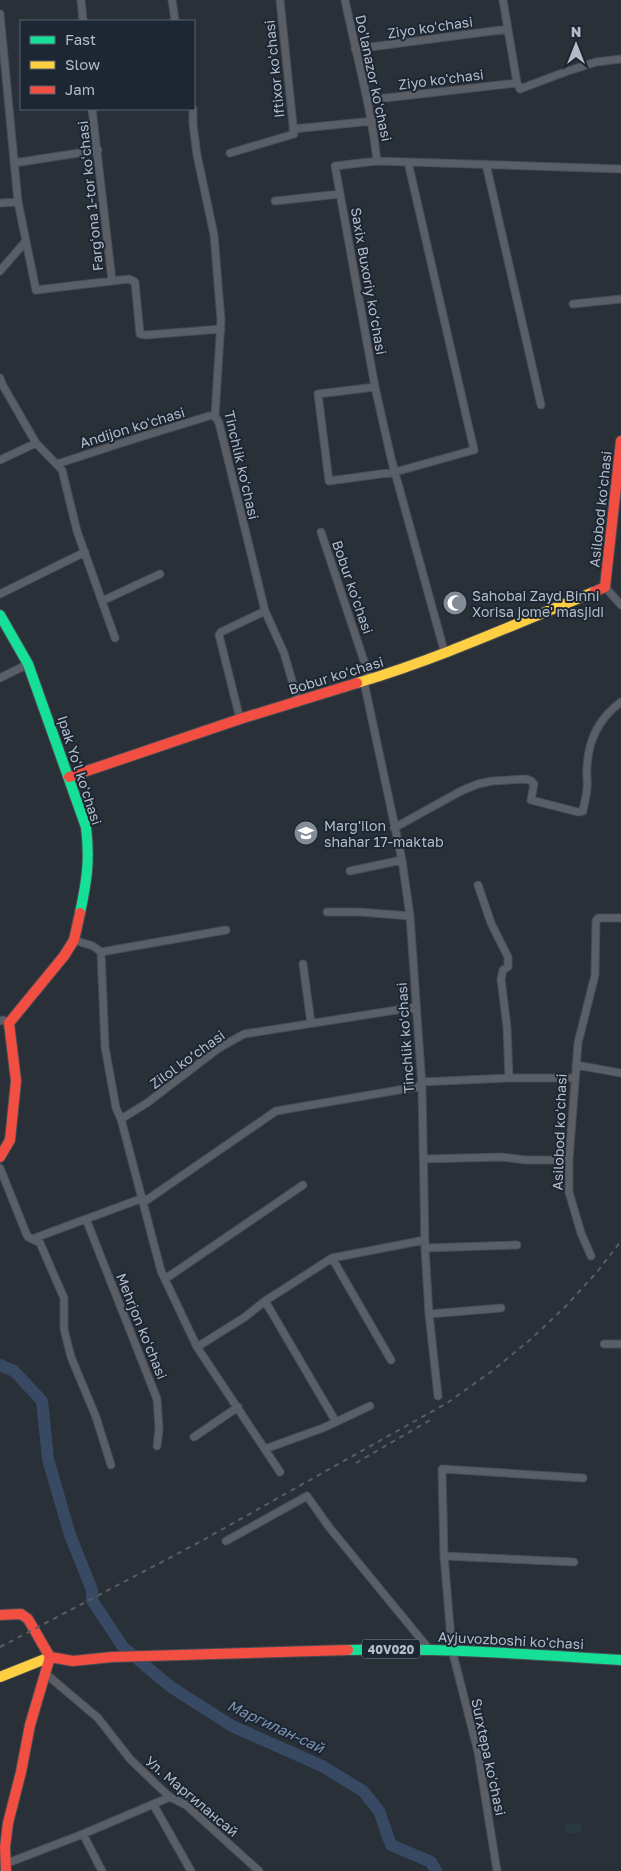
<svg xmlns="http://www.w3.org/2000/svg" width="621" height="1871" viewBox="0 0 621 1871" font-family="'Golos Text',sans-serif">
	<rect width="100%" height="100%" fill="#2a3038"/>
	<path fill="#273a3e" d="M 565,1824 L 581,1824 L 581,1833 L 566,1833 Z"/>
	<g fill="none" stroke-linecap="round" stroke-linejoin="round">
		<path stroke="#384963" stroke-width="12" d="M 0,1365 L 14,1371 L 42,1401 L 48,1459 L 70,1535 L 92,1590 L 92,1600 L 123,1647 L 171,1687 L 232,1726 L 322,1766 L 363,1791 L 379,1811 L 391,1845 L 431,1862 L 436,1871"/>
		<defs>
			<path id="street" d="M 81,0 L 83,21
				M 172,0 L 175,21
				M 345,0 C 356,54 371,106 377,161
				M 503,0 L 517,83 L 520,89 L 565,72 L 596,62 L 621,59
				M 0,14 L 18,202 L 36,290 L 129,279 L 135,282 L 140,334 L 146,335 L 221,329
				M 355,49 L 508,29
				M 368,100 L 517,83
				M 92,109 L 112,280
				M 193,109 L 193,124 L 197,155 L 214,235 L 221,320 L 215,416 L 219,423 L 265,611 L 284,653 L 298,701
				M 293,129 L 373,121
				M 230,153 L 294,134 L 280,0
				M 14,163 L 98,150
				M 486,164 L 541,405
				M 275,201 L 340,194
				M 0,203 L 18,202
				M 0,271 L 25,242
				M 573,304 L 621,299
				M 0,378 L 2,384 L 36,443 L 62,470 L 77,531 L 115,638
				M 375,387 L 318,394 L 329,481 L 395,472 L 474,450 L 408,162
				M 0,460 L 36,443
				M 57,464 L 134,439 L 209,416 L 215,416
				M 321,532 L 370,679
				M 605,587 L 621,605
				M 0,594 L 85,552
				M 102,601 L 160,574
				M 445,654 L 391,458 L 375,387 L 335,166 L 377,161 L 621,169
				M 0,678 L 28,664
				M 364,682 L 402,860 L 410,916 L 422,1086 L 425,1248 L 429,1314 L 438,1396
				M 240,719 L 219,635 L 221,632 L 265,611
				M 394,828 L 461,791 L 478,784 L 492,781 L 526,779 L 531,781 L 534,784 L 531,800 L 578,812 L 583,811 C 584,803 587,795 587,788 C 588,781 586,775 587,768 C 588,741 599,718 621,702
				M 350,871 L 402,860
				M 478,885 L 491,923 L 508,957 L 508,967 L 503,970 L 501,979 L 507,1027 L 509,1078
				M 327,912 L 359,912 L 410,916
				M 74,940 L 93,946 L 101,952 L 105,1047 L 116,1108 L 121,1119
				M 101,952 L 226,930
				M 303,964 L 311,1023
				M 0,1021 L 3,1020 L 9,1023
				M 576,1065 L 621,1073
				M 421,1082 L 509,1078 L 575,1078
				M 424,1159 L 501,1157 L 526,1160 L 569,1160
				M 0,1168 L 26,1233 L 28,1237 L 40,1243 L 64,1298 L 64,1329 L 71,1357 L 96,1417 L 111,1465
				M 144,1202 L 276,1111 L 422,1086
				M 86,1219 L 157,1399 L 159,1429 L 157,1446
				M 32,1239 L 143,1198
				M 425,1248 L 517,1245
				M 591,1256 L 581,1233 L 569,1192 L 569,1160 L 578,1043 L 595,975 L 596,921 L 598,918 L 621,918
				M 332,1258 L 391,1360
				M 165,1279 L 303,1185
				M 265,1301 L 336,1422
				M 429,1314 L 501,1308
				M 604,1344 L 621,1344
				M 197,1347 L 245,1317 L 265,1301 L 332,1258 L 425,1240
				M 194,1437 L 238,1407
				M 265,1449 L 323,1428 L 370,1406
				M 280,1472 L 197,1347 L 161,1271 L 121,1119 L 147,1103 L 219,1048 L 244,1034 L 416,1007
				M 226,1541 L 307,1496 L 329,1527 L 429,1649
				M 444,1556 L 574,1562
				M 46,1674 L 98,1718 L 130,1759 L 159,1787 L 170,1797 L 186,1805 L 259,1871
				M 153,1804 L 191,1871
				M 83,1834 L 170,1797
				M 5,1864 L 83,1834 L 102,1871
				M 497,1871 L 478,1752 L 452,1650 L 444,1556 L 442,1469 L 583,1478"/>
			<path id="fast" d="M 0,615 L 28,664 L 86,827 C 90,860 87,880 80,913
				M 348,1650 C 439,1648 530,1654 621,1660"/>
			<path id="slow" d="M 357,683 C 438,659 515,624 594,592
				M 0,1677 L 50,1657"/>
			<path id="jam" d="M 594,592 L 605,587 L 621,441
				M 69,777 L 240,719 L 357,683
				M 0,1157 L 10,1140 L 16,1081 L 9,1023 L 64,956 L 74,940 L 80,913
				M 0,1615 L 21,1614 L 28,1619 L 50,1657 L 73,1661 L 112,1657 L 348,1650
				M 6,1871 L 5,1847 L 8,1823 L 21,1772 L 30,1725 L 50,1657"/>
		</defs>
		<use href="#street" stroke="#484c53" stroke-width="9"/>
		<use href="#fast" stroke="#484c53" stroke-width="12"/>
		<use href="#slow" stroke="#484c53" stroke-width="12"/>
		<use href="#jam" stroke="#484c53" stroke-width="12"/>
		<use href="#street" stroke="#5a5e66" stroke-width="7"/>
		<use href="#fast" stroke="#16e098" stroke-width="10"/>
		<use href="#slow" stroke="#ffcf43" stroke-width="10"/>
		<use href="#jam" stroke="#f24e42" stroke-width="10"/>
		<path stroke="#595d64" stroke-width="2" stroke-dasharray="5 5" stroke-linecap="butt" d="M 356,1463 L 432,1419
			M 0,1647 L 196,1544 L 447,1403 L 492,1371 L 531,1339 L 565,1307 L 597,1272 L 621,1241"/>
	</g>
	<defs>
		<symbol id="mosque-disc" viewBox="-11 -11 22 22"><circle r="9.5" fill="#848b96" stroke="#1d2633"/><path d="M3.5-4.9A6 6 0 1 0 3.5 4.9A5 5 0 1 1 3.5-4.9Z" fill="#fff"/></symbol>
		<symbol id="school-disc" viewBox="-11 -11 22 22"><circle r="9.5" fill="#848b96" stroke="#1d2633"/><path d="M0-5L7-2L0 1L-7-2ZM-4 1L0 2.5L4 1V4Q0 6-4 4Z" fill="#fff"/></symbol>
	</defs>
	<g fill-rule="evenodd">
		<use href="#mosque-disc" x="441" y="589" width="28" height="28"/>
		<use href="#school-disc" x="292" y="819" width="28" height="28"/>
	</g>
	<g text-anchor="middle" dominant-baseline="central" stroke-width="4" stroke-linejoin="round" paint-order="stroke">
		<rect fill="#1d2633" stroke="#878f9c" stroke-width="1" x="362" y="1639.5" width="58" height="19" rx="4"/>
		<g font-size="12" font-weight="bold" fill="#b4bcc9">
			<text x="391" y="1649">40V020</text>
		</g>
		<g font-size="14" fill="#b4bcc9" stroke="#1d2633">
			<text transform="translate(430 27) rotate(-8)">Ziyo koʻchasi</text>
			<text transform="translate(274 69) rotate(-96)">Iftixor koʻchasi</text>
			<text transform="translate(374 78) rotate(78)">Do'lanazor koʻchasi</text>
			<text transform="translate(441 79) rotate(-7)">Ziyo ko'chasi</text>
			<text transform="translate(90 196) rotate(-96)">Fargʻona 1-tor koʻchasi</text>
			<text transform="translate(369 281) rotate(80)">Saxix Buxoriy ko‘chasi</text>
			<text transform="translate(132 427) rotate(-17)">Andijon koʻchasi</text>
			<text transform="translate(242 465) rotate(77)">Tinchlik koʻchasi</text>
			<text transform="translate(600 509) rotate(-84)">Asilobod koʻchasi</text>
			<text transform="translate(353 587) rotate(71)">Bobur ko'chasi</text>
			<text transform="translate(336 675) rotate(-17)">Bobur koʻchasi</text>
			<text transform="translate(80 770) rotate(72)">Ipak Yoʻl koʻchasi</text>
			<text transform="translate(405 1038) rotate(-94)">Tinchlik koʻchasi</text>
			<text transform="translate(187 1059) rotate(-36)">Zilol ko‘chasi</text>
			<text transform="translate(559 1132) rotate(-88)">Asilobod koʻchasi</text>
			<text transform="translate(142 1326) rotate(68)">Mehrjon koʻchasi</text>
			<text transform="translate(511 1640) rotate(3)">Ayjuvozboshi ko'chasi</text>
			<text transform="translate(489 1757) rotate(78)">Surxtepa koʻchasi</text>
			<text transform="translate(192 1796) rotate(40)">Ул. Маргилансай</text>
		</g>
		<g font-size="14" fill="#b4bcc9" stroke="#1d2633" text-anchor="start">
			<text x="472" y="595">Sahobai Zayd Binni<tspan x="472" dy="16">Xorisa jome' masjidi</tspan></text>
			<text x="324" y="825">Marg'ilon<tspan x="324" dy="16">shahar 17-maktab</tspan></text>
		</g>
		<g font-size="15" font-style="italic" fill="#7c92b1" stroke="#1d2633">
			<text transform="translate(276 1726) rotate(25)">Маргилан-сай</text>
		</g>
	</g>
	<rect x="20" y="20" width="175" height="90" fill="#1d2633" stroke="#59626f"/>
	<rect x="30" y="36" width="25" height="8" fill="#16e098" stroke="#59626f"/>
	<text x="65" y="45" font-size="15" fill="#b4bcc9">Fast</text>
	<rect x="30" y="61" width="25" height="8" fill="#ffcf43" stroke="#59626f"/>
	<text x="65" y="70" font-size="15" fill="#b4bcc9">Slow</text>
	<rect x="30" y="86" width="25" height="8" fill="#f24e42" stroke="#59626f"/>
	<text x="65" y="95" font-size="15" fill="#b4bcc9">Jam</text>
	<g transform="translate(576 45)" stroke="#1d2633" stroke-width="4" paint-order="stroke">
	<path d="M0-4L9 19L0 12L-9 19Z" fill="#b4bcc9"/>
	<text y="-8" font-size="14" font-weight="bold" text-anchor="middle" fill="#b4bcc9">N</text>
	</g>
</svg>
